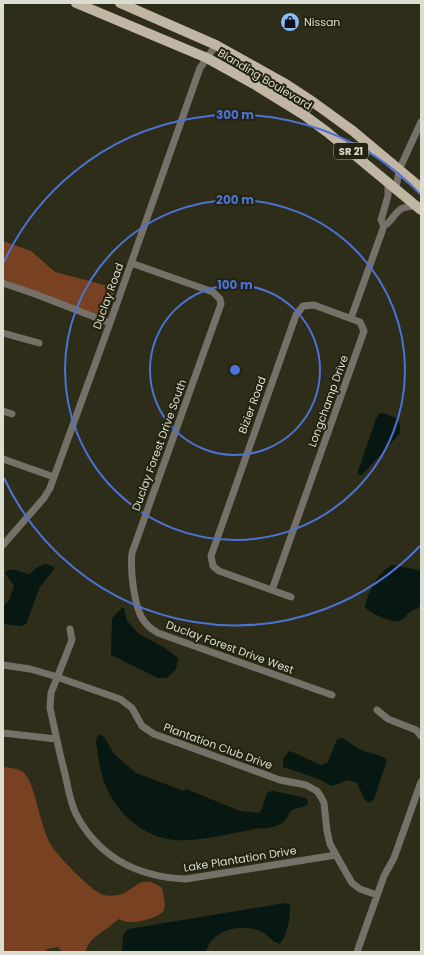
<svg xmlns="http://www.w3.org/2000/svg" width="424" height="955" viewBox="0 0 424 955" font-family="Poppins,sans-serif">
	<rect width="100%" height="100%" fill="#2d2d19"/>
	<path fill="#784222" d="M 3,241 L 31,251 L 55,272 L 116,288 L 104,317 L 3,279 Z
		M 3,767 C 10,768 18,768 23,772 C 36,782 40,832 53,848 C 59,857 94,894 104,895 C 108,896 118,896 122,894 C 139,886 142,874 162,888 C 163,894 166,904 164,910 C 161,918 136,923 128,922 C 125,922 122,920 119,919 C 114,922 111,926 106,929 C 96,936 90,939 85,952 L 62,952 L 58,947 L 47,949 L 45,952 L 3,952 Z"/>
	<path fill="#071711" d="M 383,413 C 396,418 401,418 400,433 L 362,475 L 358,475 L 358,471 L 376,419 L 379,414 Z
		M 45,564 L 52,566 L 55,568 L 40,587 L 26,624 L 20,626 L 3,624 L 3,607 L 9,600 L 14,586 L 5,573 C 11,565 20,573 29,574 L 38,567 Z
		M 392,565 L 418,570 L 421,572 L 421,604 L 417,609 C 409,610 406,618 399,621 C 392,623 369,613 365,607 C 368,592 378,573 392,565 Z
		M 122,608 L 124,608 L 127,621 L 139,634 L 165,648 L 178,658 L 176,669 L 167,678 L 158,678 L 111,655 L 112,618 Z
		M 101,734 L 106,740 L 114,754 L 136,773 L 184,791 L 186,789 L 240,811 L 259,813 L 262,809 L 266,795 L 268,792 L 273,791 L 302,797 L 307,799 L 308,804 C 303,809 295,807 291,811 C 289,813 288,817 286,819 C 281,826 268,829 260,828 C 236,832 199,842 175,840 C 140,837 111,808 102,775 C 99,764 98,753 96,742 L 97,737 Z
		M 343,738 C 348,741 353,746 359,749 C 368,754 380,753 387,760 L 374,799 L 370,803 L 365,800 L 357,783 L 349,780 L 332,786 L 316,778 L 283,767 L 283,759 L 289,751 C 301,754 310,762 322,765 L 328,762 L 337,739 Z
		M 285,903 L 290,905 C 290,918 288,934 280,944 C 272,942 269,936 262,932 C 246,924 223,927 211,941 C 209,944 207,949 205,952 L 122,952 L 123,935 L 128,929 Z"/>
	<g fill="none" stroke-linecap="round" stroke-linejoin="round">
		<path stroke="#767168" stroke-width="7" d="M 304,115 L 313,102
			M 396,189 L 399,170 L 421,122
			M 384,226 L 381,220 L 388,196 L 388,182
			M 131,263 L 213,292 L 220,299 L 221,304 L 132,553 C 130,570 134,604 142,618 C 146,625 151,629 158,633 L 332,695
			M 3,283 L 35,294 L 110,323
			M 351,318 L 384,226 C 393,221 394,212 403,208 C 406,207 412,206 416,206
			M 3,333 L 39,343
			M 3,411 L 12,414
			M 3,459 L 54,477
			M 3,545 L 44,498 L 50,488 L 110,323 L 200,68 L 216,45
			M 272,590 L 364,331 L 360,322 L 314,305 L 303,306 L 296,315 L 211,556 L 213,566 L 219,571 L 291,597
			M 70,629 L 72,640 L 51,693 L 50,708 C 55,730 59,752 65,774 C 68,787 70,802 76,814 C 99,858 138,877 186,879 L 336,855
			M 3,665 L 30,669 L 51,675 L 120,699 L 132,708 L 142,726 L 154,734 L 280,780 L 306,785 L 317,791 L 321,797 L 324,803 L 327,831 L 330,844 L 336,855 L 352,883 L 360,889 L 377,895
			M 377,710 L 388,719 L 416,730 L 421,736
			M 3,733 L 56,739
			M 357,952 L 384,876 L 394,858 L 421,782"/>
		<path stroke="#c1b6a4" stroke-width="10" d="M 76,3 L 207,58 L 254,84 L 304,115 L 327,132 L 421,210
			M 120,3 L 216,45 L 284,83 L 313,102 L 353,131 L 421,188"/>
	</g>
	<g fill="none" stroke="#4d72d6" stroke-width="2">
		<circle cx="235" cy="370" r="85"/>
		<circle cx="235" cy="370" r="170"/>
		<path d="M420 546A255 255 0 0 1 4 478M4 262A255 255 0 0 1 420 194"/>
	</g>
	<defs>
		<symbol id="shop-disc" viewBox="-11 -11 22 22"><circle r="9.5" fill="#89bafc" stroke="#232310"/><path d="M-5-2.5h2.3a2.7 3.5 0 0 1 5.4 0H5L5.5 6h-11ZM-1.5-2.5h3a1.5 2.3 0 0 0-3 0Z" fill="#111"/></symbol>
	</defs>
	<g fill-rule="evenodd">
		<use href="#shop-disc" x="279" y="11" width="22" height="22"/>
	</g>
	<g text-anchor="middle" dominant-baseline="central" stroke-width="4" stroke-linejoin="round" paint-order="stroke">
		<rect fill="#232310" stroke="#a4a597" stroke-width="1" x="334" y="143" width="34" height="16" rx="3"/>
		<g font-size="10" font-weight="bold" fill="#dcddd1">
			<text x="351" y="151">SR 21</text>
		</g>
		<g font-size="11" fill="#dcddd1" stroke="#232310" text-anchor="start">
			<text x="304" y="22">Nissan</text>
		</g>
		<g font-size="11" fill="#dcddd1" stroke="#232310">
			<text transform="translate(265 79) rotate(31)">Blanding Boulevard</text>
			<text transform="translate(108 296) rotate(-70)">Duclay Road</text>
			<text transform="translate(328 401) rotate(-70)">Longchamp Drive</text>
			<text transform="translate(252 405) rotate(-70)">Bizier Road</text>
			<text transform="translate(159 445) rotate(-70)">Duclay Forest Drive South</text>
			<text transform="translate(230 647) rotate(20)">Duclay Forest Drive West</text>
			<text transform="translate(218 746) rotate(20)">Plantation Club Drive</text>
			<text transform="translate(240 859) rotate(-9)">Lake Plantation Drive</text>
		</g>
	</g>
	<circle cx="235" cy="370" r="6" fill="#4d72d6" stroke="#232310" stroke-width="2"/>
	<g font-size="12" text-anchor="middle" font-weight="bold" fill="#4d72d6" stroke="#232310" stroke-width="4" stroke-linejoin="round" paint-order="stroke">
		<text x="235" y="119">300 m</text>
		<text x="235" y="204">200 m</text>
		<text x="235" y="289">100 m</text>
	</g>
	<rect width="424" height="955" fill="none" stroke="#dcddd1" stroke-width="8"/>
</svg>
